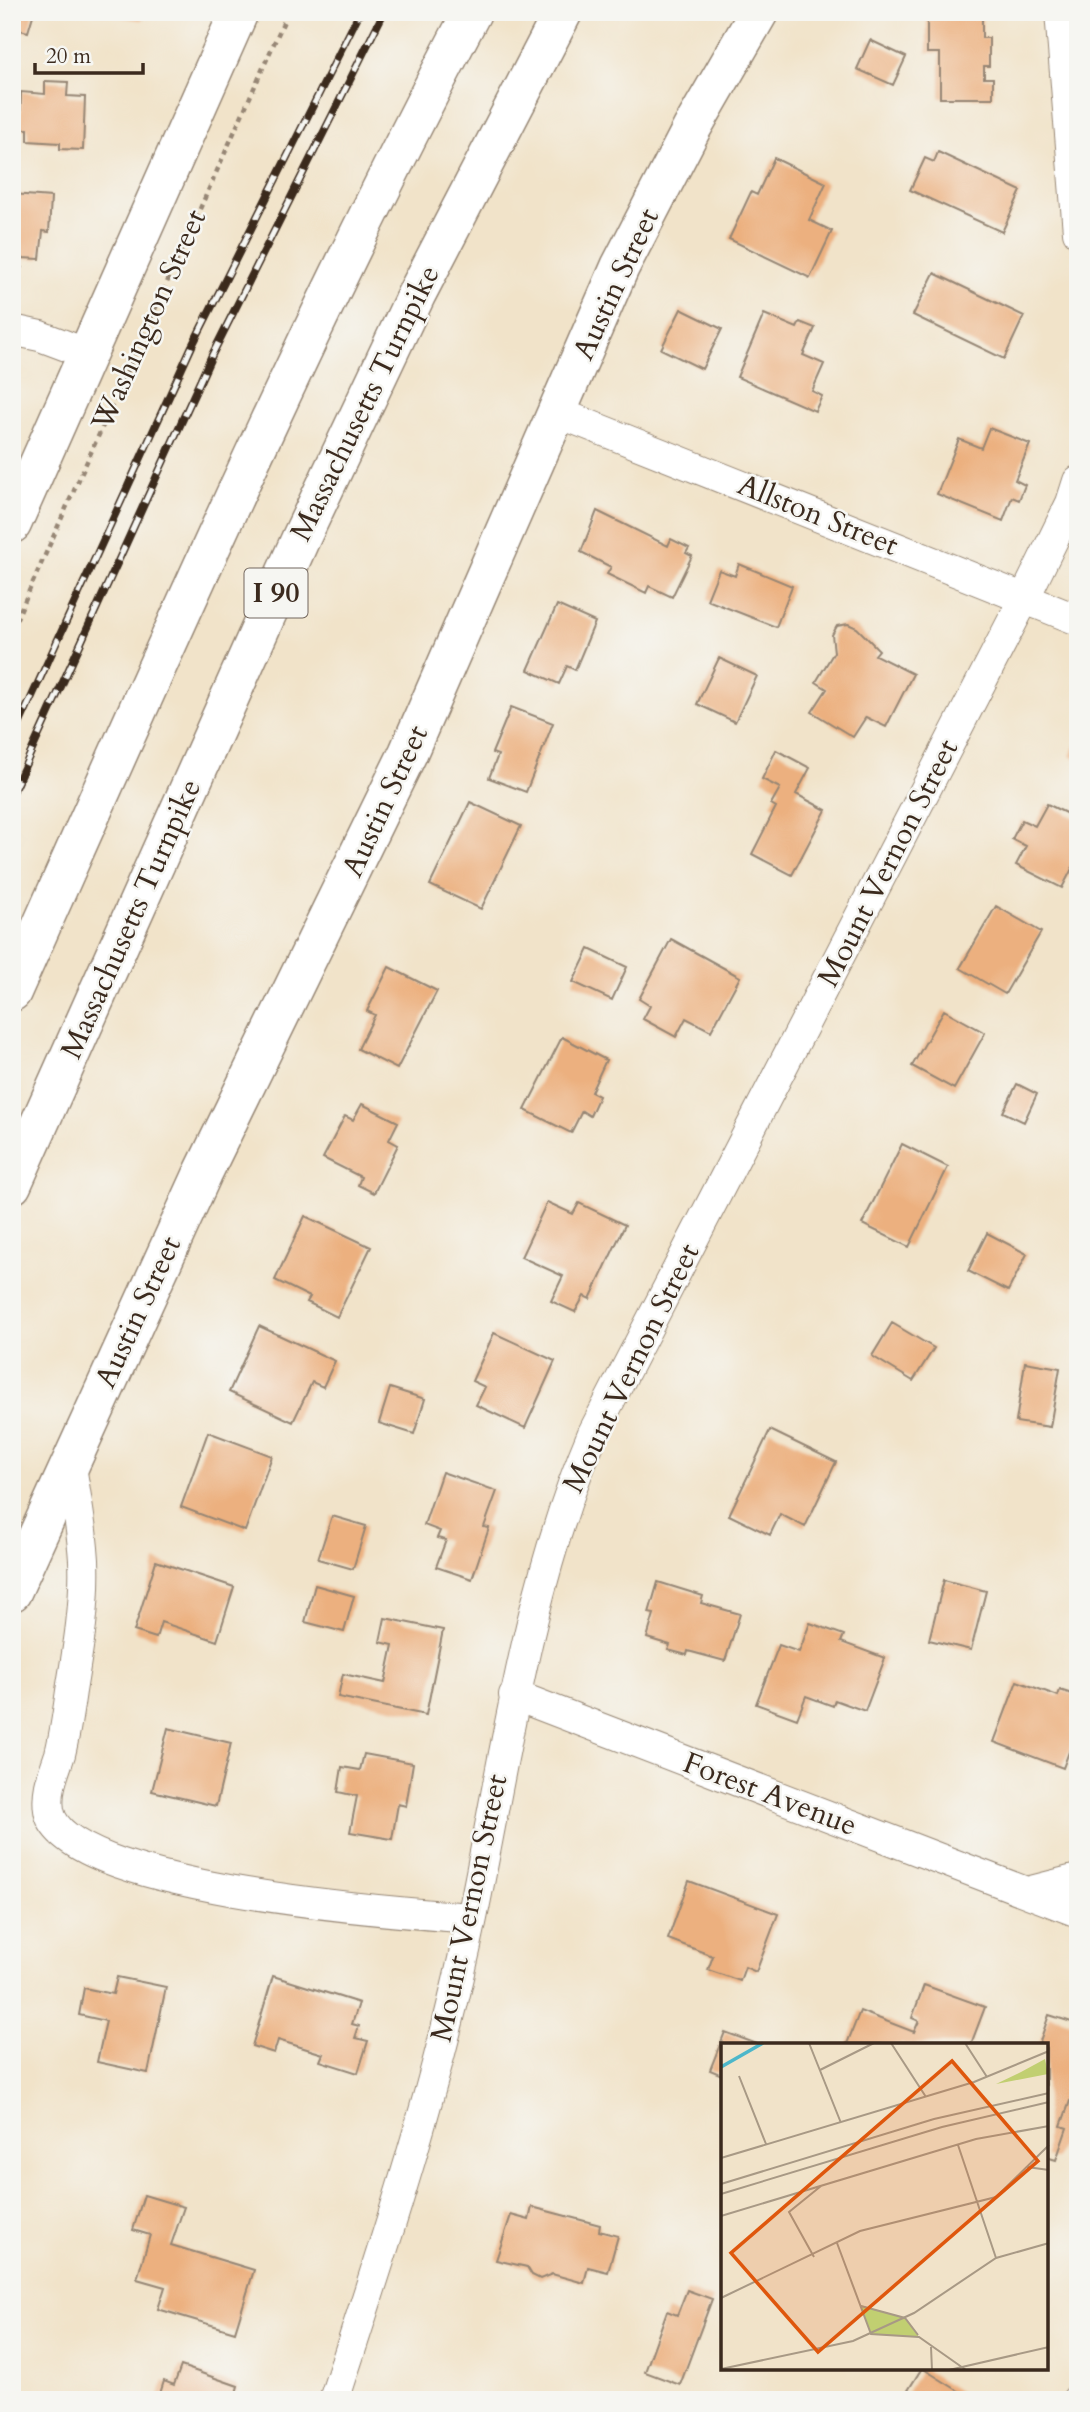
<svg xmlns="http://www.w3.org/2000/svg" width="1090" height="2412" viewBox="0 0 1090 2412" font-family="Cardo,serif">
	<rect width="100%" height="100%" fill="#f6f6f2"/>
	<filter id="ink" filterUnits="userSpaceOnUse"><feTurbulence type="fractalNoise" baseFrequency=".0143" numOctaves="2"/><feDisplacementMap in="SourceGraphic" scale="14" xChannelSelector="R" yChannelSelector="G"/><feConvolveMatrix kernelMatrix="1 2 1 2 8 2 1 2 1" color-interpolation-filters="sRGB"/></filter>
	<filter id="wash" filterUnits="userSpaceOnUse"><feTurbulence type="fractalNoise" baseFrequency=".00686" numOctaves="4" result="noise"/><feDisplacementMap in="SourceGraphic" scale="28" xChannelSelector="R" yChannelSelector="G"/><feGaussianBlur stdDeviation="1.57" result="paint"/><feColorMatrix in="noise" values="0 0 0 0 0 0 0 0 0 0 0 0 0 0 0 0 0 1.4 0 .05"/><feComposite in="paint" operator="in"/></filter>
	<g filter="url(#wash)">
		<rect width="100%" height="100%" fill="#f1e3c9"/>
		<g id="blocks">
			<path fill="#ecb07f" d="M 12,12 L 34,12 L 28,32 L 12,28 Z
				M 87,12 L 143,12 L 142,20 Z
				M 982,12 L 982,38 L 989,38 L 989,66 L 984,66 L 984,78 L 993,78 L 993,98 L 940,98 L 940,53 L 927,53 L 927,14 Z
				M 870,40 L 906,57 L 893,85 L 857,69 Z
				M 45,81 L 68,82 L 67,96 L 85,97 L 83,150 L 60,149 L 60,143 L 28,141 L 28,129 L 20,129 L 21,92 L 45,94 Z
				M 938,152 L 1021,191 L 1002,232 L 910,190 L 925,158 L 934,162 Z
				M 774,158 L 826,183 L 809,220 L 832,231 L 810,278 L 729,239 L 751,192 L 757,195 Z
				M 12,194 L 51,197 L 49,232 L 43,231 L 40,259 L 22,258 L 22,267 L 12,266 Z
				M 934,273 L 1024,316 L 1004,359 L 913,315 Z
				M 681,309 L 722,329 L 702,369 L 661,349 Z
				M 764,314 L 797,328 L 800,322 L 815,328 L 803,355 L 824,364 L 812,391 L 822,396 L 815,411 L 737,377 Z
				M 989,428 L 1030,444 L 1015,480 L 1025,485 L 1019,500 L 1012,497 L 1003,521 L 937,494 L 959,439 L 981,448 Z
				M 597,511 L 668,546 L 671,539 L 689,548 L 686,553 L 692,556 L 672,597 L 649,586 L 646,593 L 607,574 L 611,567 L 581,552 Z
				M 739,564 L 792,586 L 776,627 L 707,600 L 719,570 L 735,576 Z
				M 557,605 L 595,622 L 575,670 L 567,666 L 559,684 L 528,670 Z
				M 848,624 L 857,628 L 879,650 L 875,655 L 913,674 L 886,727 L 866,717 L 853,737 L 812,712 L 827,689 L 816,682 L 834,652 L 832,635 L 837,626 Z
				M 719,658 L 757,676 L 735,722 L 697,704 Z
				M 511,707 L 553,723 L 526,792 L 489,778 L 498,755 L 492,753 Z
				M 1078,742 L 1078,760 L 1070,756 Z
				M 776,750 L 810,768 L 796,794 L 826,810 L 792,875 L 752,854 L 776,807 L 771,804 L 780,788 L 762,779 Z
				M 470,802 L 521,826 L 481,909 L 430,885 Z
				M 1047,804 L 1078,819 L 1078,857 L 1062,888 L 1016,865 L 1026,846 L 1012,839 L 1022,820 L 1035,826 Z
				M 996,906 L 1041,932 L 1005,994 L 960,968 Z
				M 671,939 L 740,977 L 711,1031 L 686,1018 L 676,1037 L 643,1019 L 650,1006 L 639,999 Z
				M 589,949 L 627,967 L 612,1000 L 573,982 Z
				M 389,967 L 437,991 L 397,1069 L 358,1049 L 375,1015 L 367,1011 Z
				M 944,1010 L 985,1033 L 954,1089 L 912,1066 Z
				M 562,1037 L 606,1060 L 591,1092 L 599,1096 L 590,1116 L 582,1111 L 571,1133 L 525,1110 Z
				M 1017,1084 L 1037,1094 L 1024,1122 L 1003,1112 Z
				M 362,1104 L 398,1122 L 389,1140 L 398,1145 L 374,1193 L 358,1185 L 361,1177 L 323,1158 L 345,1116 L 353,1120 Z
				M 902,1144 L 948,1167 L 909,1247 L 862,1224 Z
				M 547,1202 L 573,1214 L 579,1203 L 625,1225 L 590,1299 L 584,1296 L 575,1312 L 551,1301 L 563,1276 L 521,1257 Z
				M 305,1216 L 371,1247 L 337,1317 L 307,1302 L 310,1297 L 275,1280 Z
				M 987,1233 L 1027,1254 L 1008,1291 L 968,1271 Z
				M 892,1323 L 934,1348 L 913,1381 L 872,1356 Z
				M 259,1326 L 335,1361 L 323,1387 L 312,1382 L 293,1422 L 229,1392 Z
				M 494,1333 L 555,1361 L 525,1428 L 476,1405 L 485,1387 L 472,1381 Z
				M 1025,1362 L 1060,1368 L 1050,1427 L 1016,1422 Z
				M 390,1388 L 425,1399 L 414,1434 L 379,1423 Z
				M 770,1430 L 836,1462 L 805,1527 L 780,1514 L 770,1535 L 729,1515 Z
				M 208,1432 L 272,1456 L 245,1531 L 181,1507 Z
				M 442,1472 L 497,1491 L 484,1527 L 489,1528 L 472,1579 L 436,1567 L 446,1540 L 437,1538 L 440,1531 L 424,1525 Z
				M 332,1516 L 366,1526 L 353,1569 L 318,1559 Z
				M 156,1561 L 234,1587 L 217,1641 L 161,1622 L 156,1638 L 134,1631 Z
				M 944,1580 L 986,1591 L 971,1650 L 929,1640 Z
				M 658,1582 L 703,1596 L 701,1603 L 740,1614 L 725,1661 L 688,1651 L 687,1655 L 668,1650 L 670,1645 L 647,1638 L 654,1614 L 649,1613 Z
				M 315,1585 L 354,1596 L 344,1632 L 305,1622 Z
				M 385,1618 L 443,1630 L 426,1715 L 338,1697 L 343,1674 L 385,1683 L 393,1645 L 380,1642 Z
				M 810,1623 L 844,1635 L 841,1642 L 885,1658 L 865,1711 L 835,1700 L 833,1706 L 806,1696 L 797,1719 L 756,1704 L 779,1645 L 799,1652 Z
				M 1017,1681 L 1058,1696 L 1060,1690 L 1078,1696 L 1078,1727 L 1063,1768 L 994,1742 Z
				M 168,1728 L 231,1743 L 216,1806 L 152,1791 Z
				M 364,1754 L 413,1763 L 406,1806 L 398,1804 L 392,1839 L 350,1832 L 357,1796 L 338,1792 L 342,1767 L 360,1770 Z
				M 689,1881 L 778,1914 L 756,1972 L 745,1967 L 740,1981 L 708,1970 L 713,1956 L 668,1939 Z
				M 273,1976 L 359,2003 L 352,2024 L 359,2026 L 355,2038 L 368,2041 L 358,2073 L 320,2061 L 323,2054 L 278,2040 L 274,2053 L 252,2046 Z
				M 117,1977 L 166,1987 L 148,2073 L 97,2062 L 106,2021 L 79,2015 L 84,1988 L 113,1994 Z
				M 924,1985 L 985,2007 L 971,2044 L 847,2044 L 860,2011 L 914,2032 L 919,2021 L 912,2018 Z
				M 1049,2015 L 1078,2024 L 1078,2103 L 1070,2101 L 1061,2126 L 1067,2128 L 1056,2160 L 1046,2157 L 1046,2044 L 1039,2044 Z
				M 725,2032 L 757,2044 L 722,2044 L 722,2075 L 710,2070 Z
				M 144,2195 L 184,2207 L 171,2245 L 254,2270 L 235,2332 L 158,2309 L 165,2287 L 137,2279 L 150,2235 L 133,2230 Z
				M 532,2207 L 600,2225 L 599,2231 L 618,2236 L 608,2272 L 588,2267 L 584,2283 L 552,2274 L 540,2279 L 532,2275 L 527,2267 L 496,2260 L 511,2215 L 529,2220 Z
				M 687,2290 L 712,2299 L 680,2385 L 645,2372 L 667,2311 L 677,2315 Z
				M 181,2366 L 238,2386 L 234,2400 L 158,2400 L 164,2381 L 174,2385 Z
				M 922,2368 L 973,2400 L 902,2400 Z"/>
		</g>
	</g>
	<g filter="url(#ink)">
		<use href="#blocks" fill-opacity="0" stroke="#968674" stroke-width="2"/>
		<g fill="none" stroke-linecap="round" stroke-linejoin="round">
			<defs>
				<path id="street" d="M 1060,12 L 1078,232
					M 12,330 L 40,336 L 88,354
					M 559,413 L 1078,620
					M 70,1460 C 75,1493 82,1527 84,1560 C 86,1603 78,1649 71,1691 C 68,1712 65,1734 60,1754 C 54,1773 46,1789 49,1810 C 59,1889 405,1913 472,1918
					M 514,1695 L 1078,1912
					M 1027,1892 L 1078,1879
					M 334,2400 C 386,2241 438,2082 472,1918 C 506,1754 527,1588 593,1433 L 1025,597 L 1071,503 L 1078,481
					M 1077,2400 L 1078,2399"/>
				<path id="secondary" d="M 12,524 L 239,12
					M 12,1592 L 203,1173 L 408,753 L 620,267 L 692,128 L 759,12"/>
				<path id="highway" d="M 12,992 C 159,662 303,331 472,12
					M 12,1185 L 300,540 L 416,295 L 563,12"/>
			</defs>
			<use href="#street" stroke="#968674" stroke-width="32"/>
			<use href="#secondary" stroke="#968674" stroke-width="41"/>
			<use href="#highway" stroke="#968674" stroke-width="41"/>
			<path stroke="#968674" stroke-width="4.5" stroke-dasharray="5 5" stroke-linecap="butt" d="M 12,629 L 288,12"/>
			<use href="#street" stroke="#fff" stroke-width="30"/>
			<use href="#secondary" stroke="#fff" stroke-width="38"/>
			<use href="#highway" stroke="#fff" stroke-width="38"/>
			<defs>
				<path id="rail" d="M 12,740 L 192,346 L 360,12
					M 12,794 L 212,355 L 384,12"/>
			</defs>
			<use href="#rail" stroke="#3b2a1e" stroke-width="8"/>
			<use href="#rail" stroke="#f6f6f2" stroke-width="5" stroke-dasharray="16" stroke-linecap="butt"/>
		</g>
	</g>
	<g text-anchor="middle" dominant-baseline="central" stroke-width="5" stroke-linejoin="round" paint-order="stroke">
		<rect fill="#f6f6f2" stroke="#73675e" stroke-width="2" x="244.5" y="568.5" width="63" height="49" rx="5"/>
		<g font-size="28" font-weight="bold" fill="#3b2a1e">
			<text x="276" y="593">I 90</text>
		</g>
		<g font-size="30" fill="#3b2a1e" stroke="#f6f6f2">
			<text transform="translate(616 284) rotate(-65)">Austin Street</text>
			<text transform="translate(149 320) rotate(-66)">Washington Street</text>
			<text transform="translate(365 403) rotate(-64)">Massachusetts Turnpike</text>
			<text transform="translate(818 515) rotate(22)">Allston Street</text>
			<text transform="translate(385 801) rotate(-65)">Austin Street</text>
			<text transform="translate(888 863) rotate(-63)">Mount Vernon Street</text>
			<text transform="translate(131 919) rotate(-66)">Massachusetts Turnpike</text>
			<text transform="translate(138 1312) rotate(-65)">Austin Street</text>
			<text transform="translate(631 1368) rotate(-64)">Mount Vernon Street</text>
			<text transform="translate(770 1794) rotate(21)">Forest Avenue</text>
			<text transform="translate(469 1908) rotate(-78)">Mount Vernon Street</text>
		</g>
	</g>
	<g transform="translate(721 2043)">
		<rect width="327" height="327" fill="#f1e3c9"/>
		<path d="M 324,16 L 327,31 L 275,41 L 300,29 ZM 139,262 L 184,275 L 198,294 L 150,291 Z" fill="#c1cf71"/>
		<path fill="none" stroke="#4db7ca" stroke-width="3.5" d="M 0,24 L 42,0"/>
		<path fill="none" stroke="#a89985" stroke-width="2" d="M 88,0 L 120,80M 170,0 L 205,54M 244,0 L 266,34M 99,27 L 153,0M 18,33 L 45,101M 237,102 L 275,215M 0,115 L 253,39 L 328,8M 306,124 L 328,127M 0,141 L 213,76 L 328,50M 0,151 L 221,84 L 328,59M 0,173 L 255,96 L 328,83M 116,200 L 150,291 L 198,294 L 245,327M 93,214 L 68,169 L 100,143M 0,255 L 139,188 L 275,154 L 328,102M 140,263 L 184,275 L 197,292M 210,304 L 211,327M 0,326 L 132,298 L 193,270 L 275,215 L 328,200M 228,327 L 328,304"/>
		<path fill="#df570d" fill-opacity="0.15" stroke="#df570d" stroke-width="3.5" d="M 231,18 L 317,118 L 97,309 L 10,210 Z"/>
		<rect width="327" height="327" fill="none" stroke="#3b2a1e" stroke-width="3.5"/>
	</g>
	<rect width="1090" height="2412" fill="none" stroke="#f6f6f2" stroke-width="42"/>
	<path d="M35 63v10h108v-10" fill="none" stroke="#3b2a1e" stroke-width="3.5"/>
	<text x="46" y="63" font-size="21" fill="#3b2a1e" stroke="#f6f6f2" stroke-width="5" paint-order="stroke">20 m</text>
</svg>
